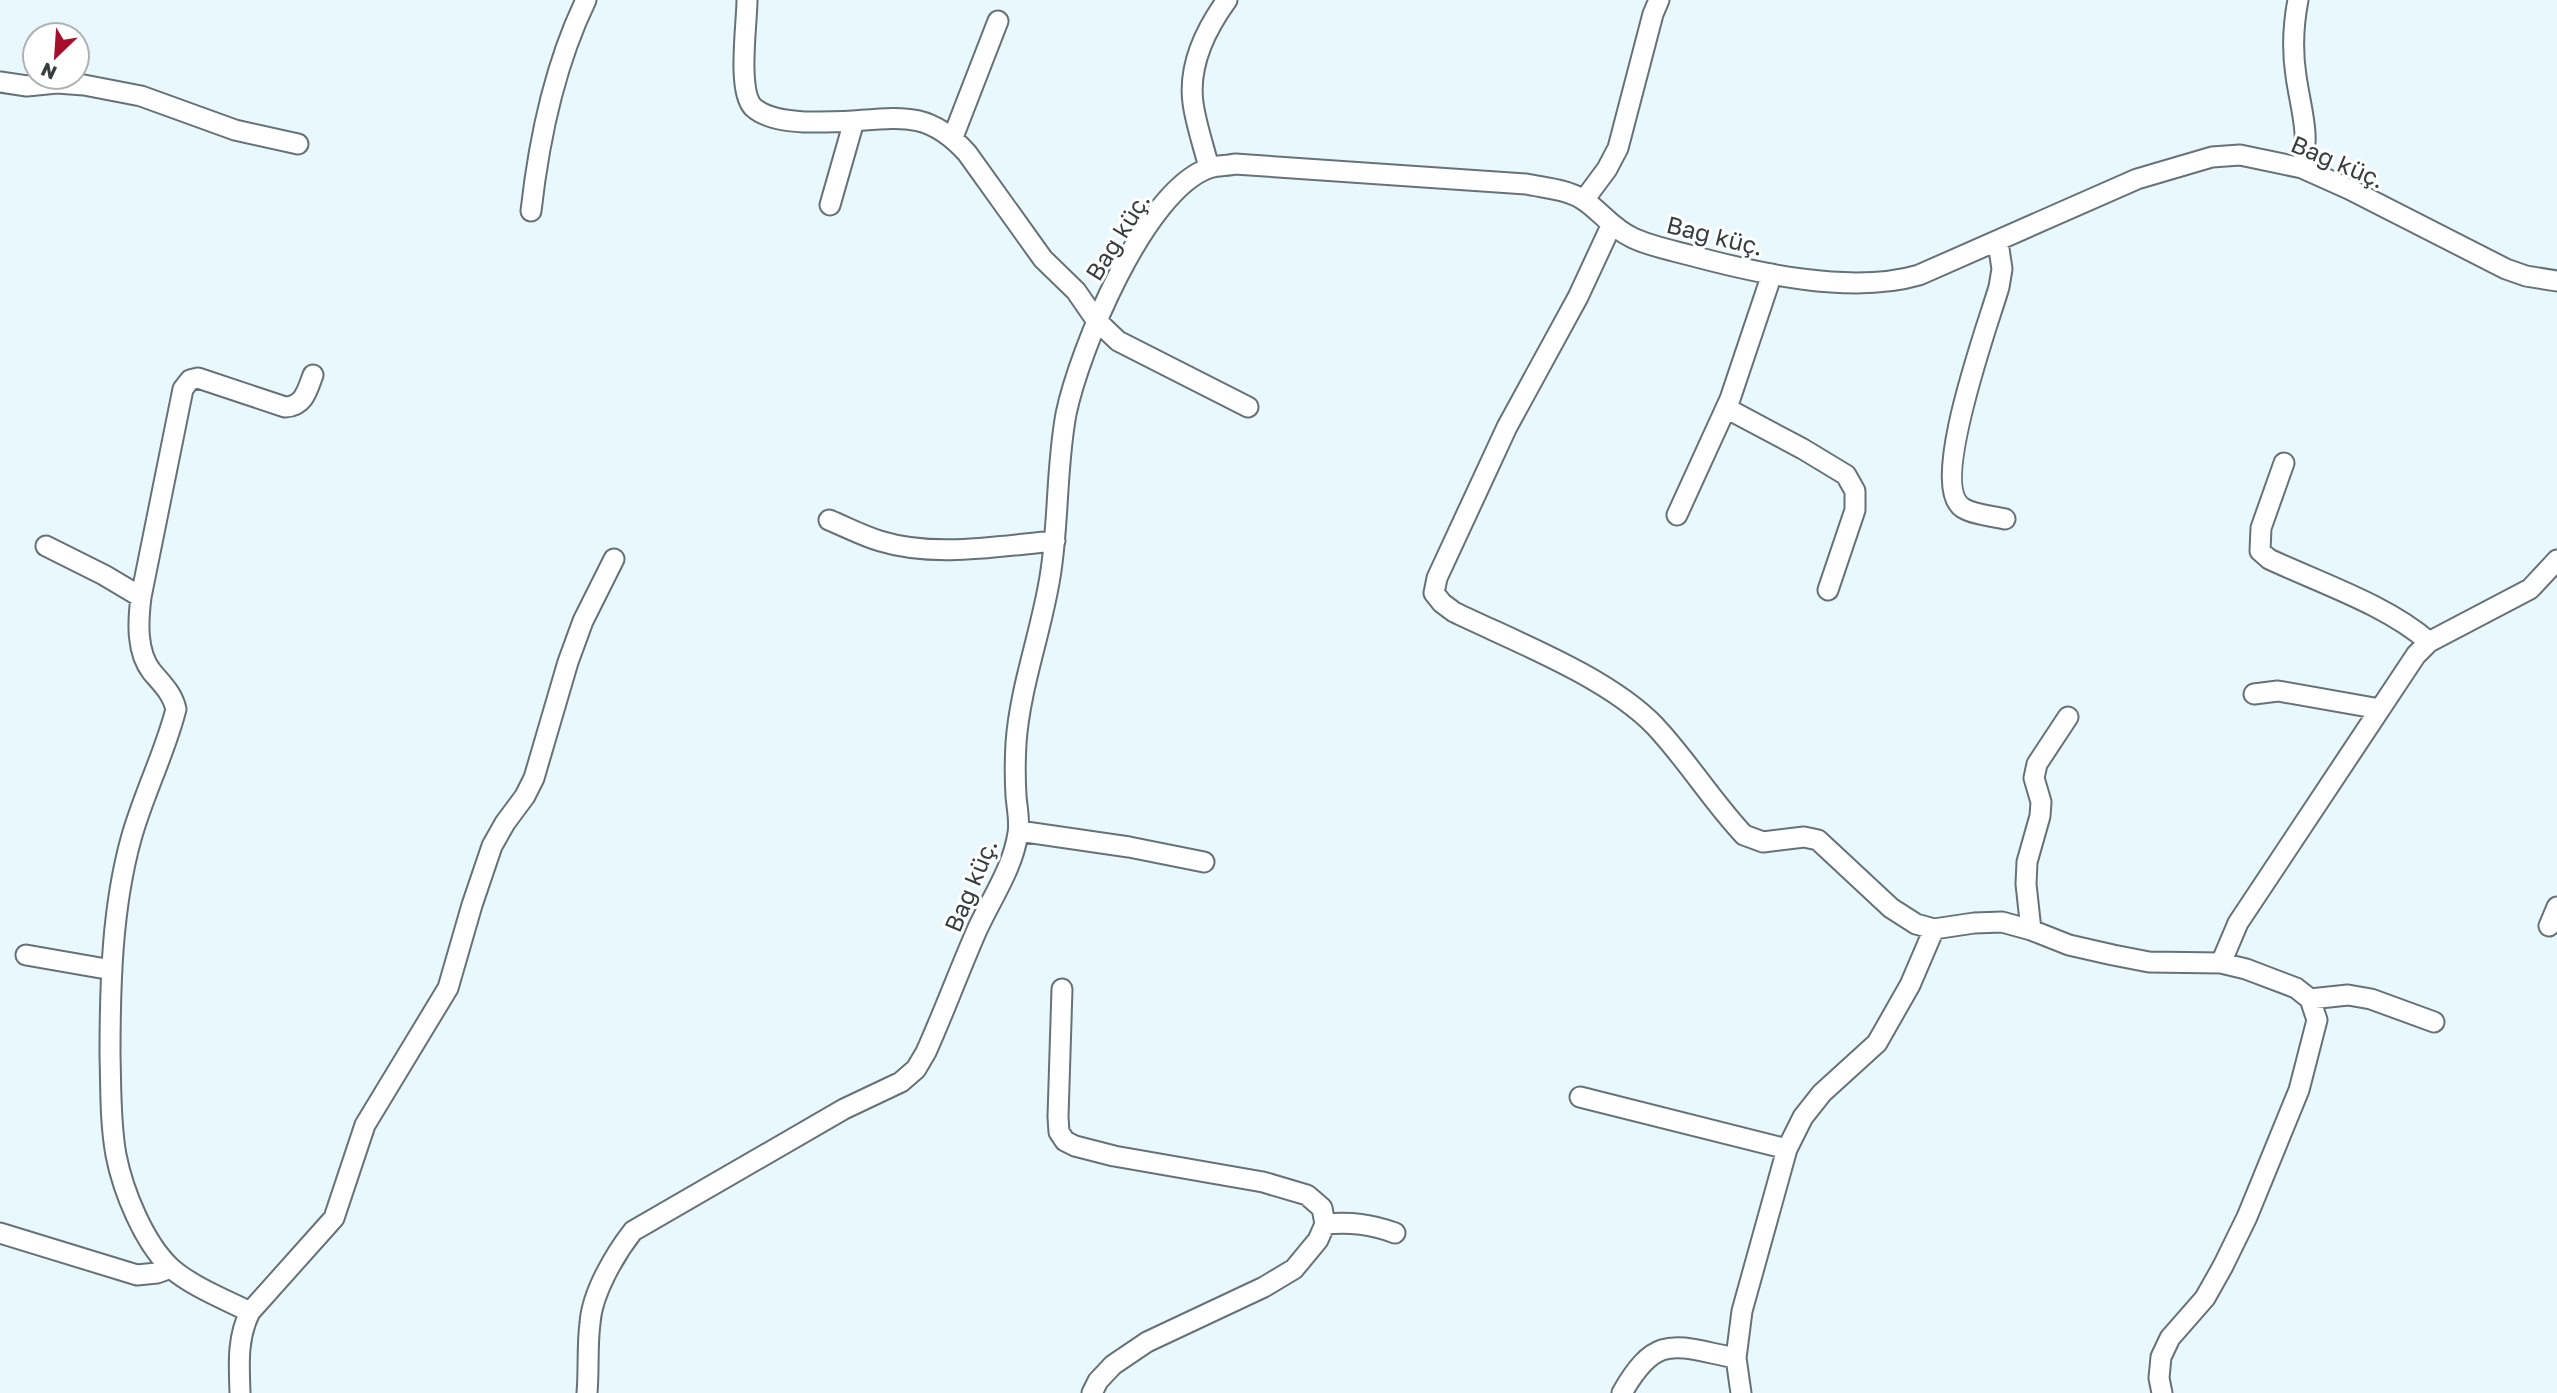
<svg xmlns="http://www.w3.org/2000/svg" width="2557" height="1393" viewBox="0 0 2557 1393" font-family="'Golos Text',sans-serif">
	<rect width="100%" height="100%" fill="#e9f8fd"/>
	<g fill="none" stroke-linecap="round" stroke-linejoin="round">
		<defs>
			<path id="minor" d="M 747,0 C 747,24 737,90 753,107 C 766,119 788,121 804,122 C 821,122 837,122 853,121 C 903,117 930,112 967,153 L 1043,259 L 1076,291 L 1096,320 L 1118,341 L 1248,407
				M 2298,0 C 2293,26 2292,50 2296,76 C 2301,111 2310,132 2302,168
				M 0,82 L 27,86 L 57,83 L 84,85 L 141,96 L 235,130 L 298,144
				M 953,137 L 998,21
				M 1209,168 C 1204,147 1196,125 1193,103 C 1188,66 1206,29 1227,0
				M 1584,200 L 1607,169 L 1618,148 L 1653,14 L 1659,0
				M 830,205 L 854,121
				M 531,211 C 539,139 554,66 586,0
				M 1611,226 L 1578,297 L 1507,427 L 1437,578 L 1434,593 L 1442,603 L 1454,612 C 1516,642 1608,677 1655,726 C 1687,760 1712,801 1744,835 L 1763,842 L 1804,837 L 1818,840 L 1891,908 L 1916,924 L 1934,929 L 1974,923 L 2002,922 L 2031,930 L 2069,945 L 2113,955 L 2149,962 L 2221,963 L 2246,969 L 2296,988 L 2310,999 L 2317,1020 L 2299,1090 L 2247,1217 L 2223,1266 L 2205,1298 L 2170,1338 L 2161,1357 L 2159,1378 L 2162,1393
				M 1998,242 L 2002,269 L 1999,287 C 1989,322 1928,486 1963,508 C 1974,515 1993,516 2005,519
				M 1726,408 L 1803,449 L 1846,475 L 1855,491 L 1855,510 L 1828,590
				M 2284,463 L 2261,528 L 2260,551 L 2269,559 C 2320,583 2387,605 2429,642
				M 1677,515 L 1730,399 L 1772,274
				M 829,520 C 846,527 863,536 880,541 C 935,558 998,546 1055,541
				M 46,546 L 104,575 L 141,597
				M 2254,694 L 2278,691 L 2380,709
				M 1019,831 L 1129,847 L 1204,862
				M 2549,926 L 2557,907
				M 2031,930 L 2026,884 L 2027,862 L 2040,816 L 2041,802 L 2034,778 L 2037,764 L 2068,717
				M 26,955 L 112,970
				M 2221,963 L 2238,923 L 2416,655 L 2429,642 L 2530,589 L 2557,560
				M 1062,989 L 1058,1117 L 1059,1132 L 1065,1141 L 1075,1146 L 1114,1156 L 1263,1182 L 1307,1195 L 1322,1208 L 1325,1224 L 1318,1240 L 1294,1269 L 1264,1287 L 1147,1342 L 1113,1365 L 1098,1381 L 1092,1393
				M 2310,999 L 2348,995 L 2371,999 L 2434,1022
				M 1580,1097 L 1787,1149
				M 1325,1224 C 1351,1222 1371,1224 1395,1233
				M 0,1233 L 137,1275 L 157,1273 L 171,1268
				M 250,1312 C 226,1300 191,1286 171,1268 C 144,1243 123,1191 116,1155 C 110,1122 111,1088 110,1055 C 110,983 112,908 131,839 C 143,795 165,753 176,709 C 172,693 163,685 152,672 C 136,652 138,621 141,597 L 183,389 L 190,380 L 198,378 L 285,407 C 304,406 307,391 313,375
				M 240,1393 C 239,1364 237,1338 250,1312 L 334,1218 L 365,1125 L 448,988 L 472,905 L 492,846 L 505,823 L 525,796 L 534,778 L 568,662 L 583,621 L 614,559
				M 587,1393 C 589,1370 587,1346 590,1323 C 592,1293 615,1254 633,1231 L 844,1109 L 901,1082 L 916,1069 L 926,1052 C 944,1012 959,971 977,930 C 991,899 1013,868 1018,833 C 1020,822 1017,808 1016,796 C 1015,779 1015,761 1016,743 C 1020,687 1041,633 1050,577 C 1059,523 1056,468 1066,414 C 1079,351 1144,191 1209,168 C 1217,165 1227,166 1235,164 L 1526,184 C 1545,188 1565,189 1582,199 C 1600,210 1611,228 1633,238 C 1650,246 1670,250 1689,255 C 1756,273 1851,295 1919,275 L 2137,179 L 2212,157 L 2240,155 L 2302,168 L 2349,189 L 2506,269 L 2526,276 L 2557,281
				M 1622,1393 C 1657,1331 1676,1347 1736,1358
				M 1741,1393 L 1736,1358 L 1742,1311 L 1787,1149 L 1803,1117 L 1822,1093 L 1877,1043 L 1910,985 L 1934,929"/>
		</defs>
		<use href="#minor" stroke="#657277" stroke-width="23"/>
		<use href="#minor" stroke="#fff" stroke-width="19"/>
	</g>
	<g text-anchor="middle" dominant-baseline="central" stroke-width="6" stroke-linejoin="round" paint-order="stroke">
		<g font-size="24" fill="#383e40" stroke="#fff">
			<text transform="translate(2338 161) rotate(23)">Bağ küç.</text>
			<text transform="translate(1715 235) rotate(14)">Bağ küç.</text>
			<text transform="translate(1117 236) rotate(-58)">Bağ küç.</text>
			<text transform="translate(970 885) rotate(-67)">Bağ küç.</text>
		</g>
	</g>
	<g transform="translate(56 56) rotate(205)"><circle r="33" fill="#ffffff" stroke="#afb2b3" stroke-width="2"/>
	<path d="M0-5L12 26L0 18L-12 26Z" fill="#a70e2b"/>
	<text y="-10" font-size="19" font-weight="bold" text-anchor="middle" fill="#383e40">N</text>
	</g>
</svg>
